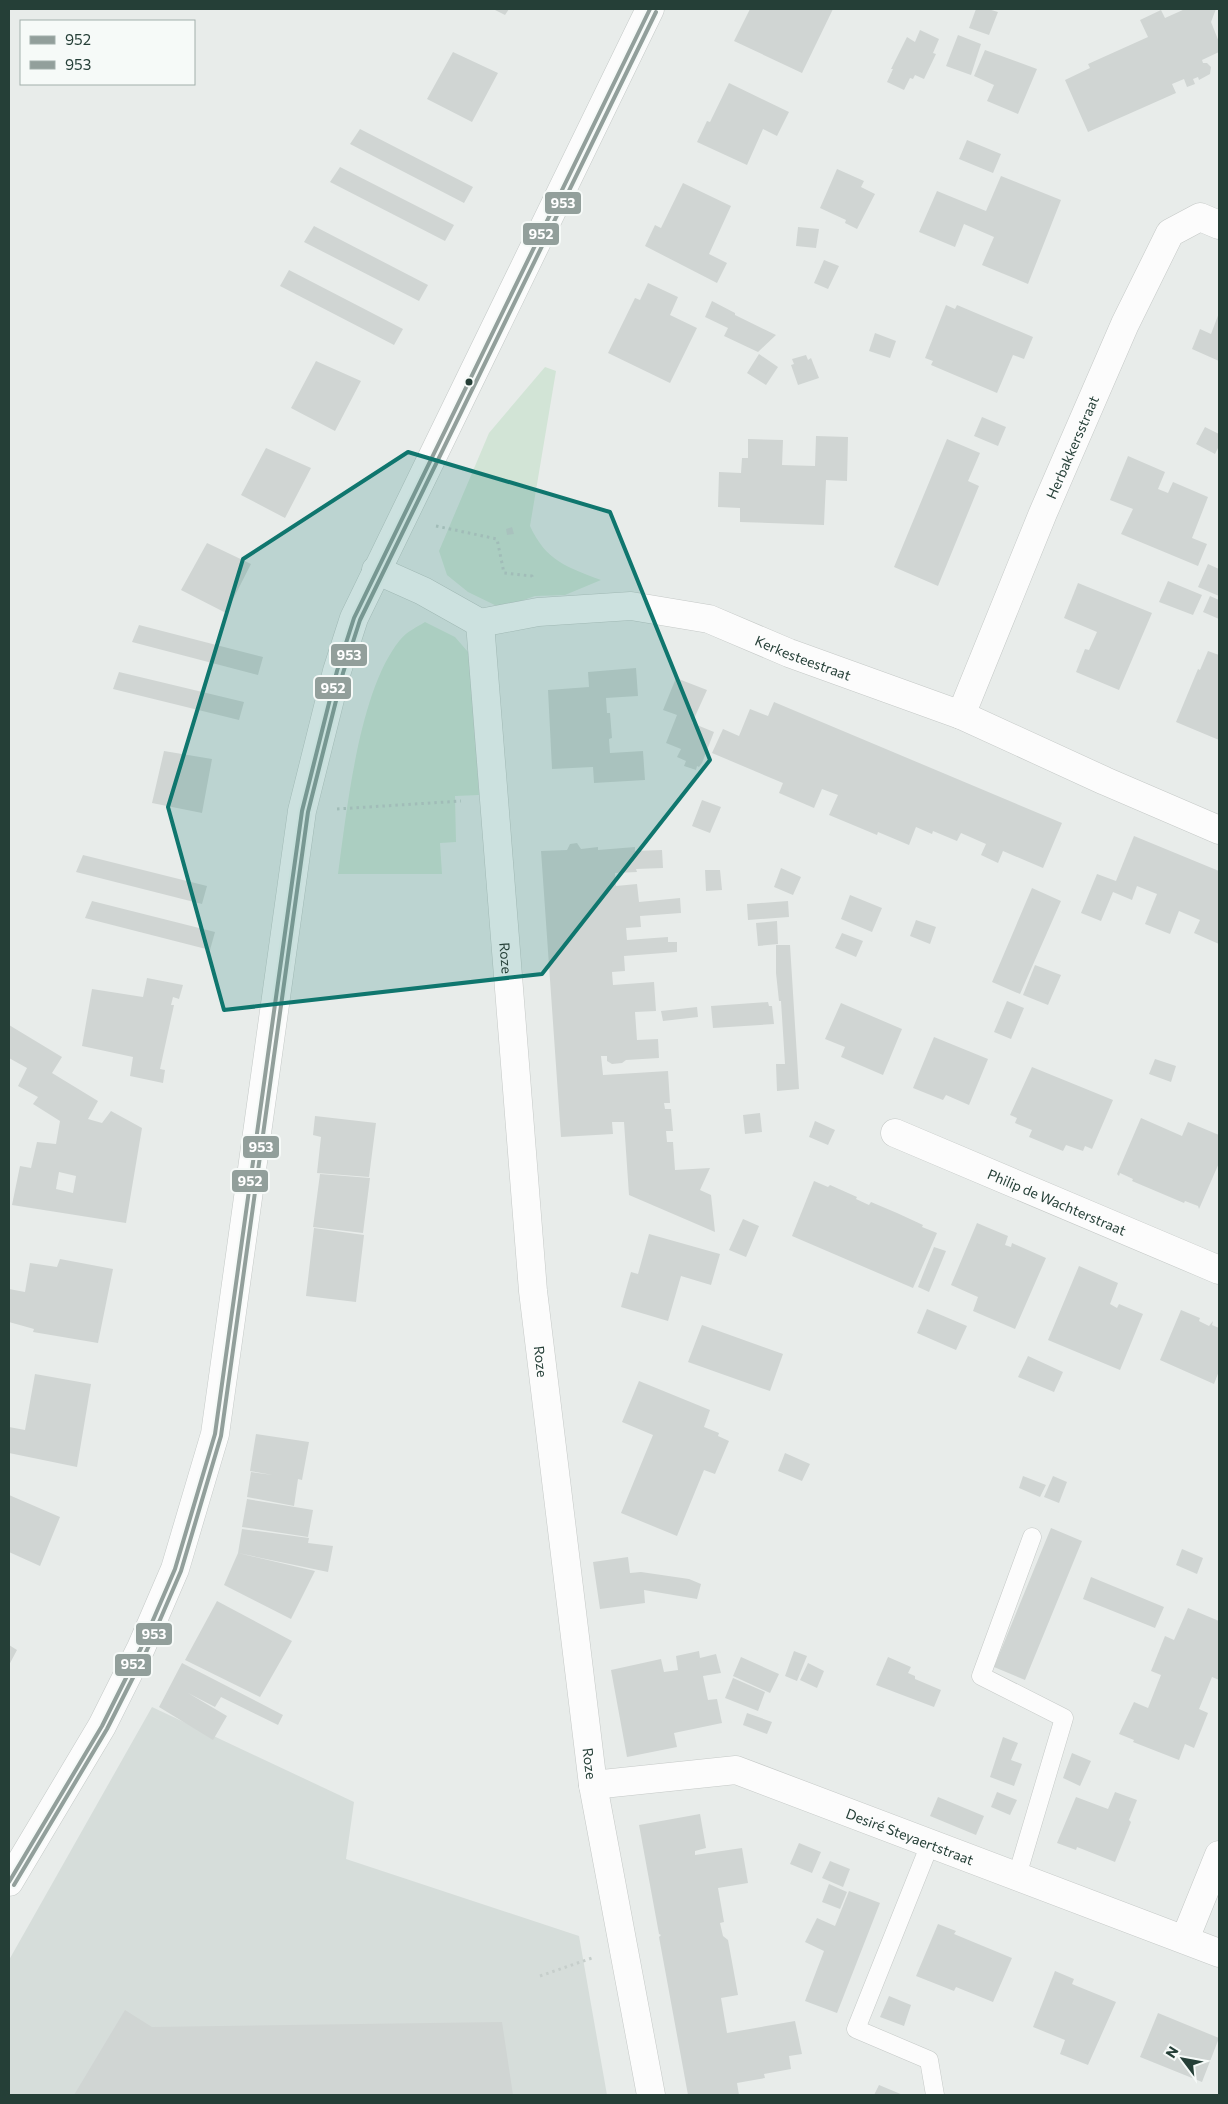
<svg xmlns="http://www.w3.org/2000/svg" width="1228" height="2104" viewBox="0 0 1228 2104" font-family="Commissioner,sans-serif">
	<rect width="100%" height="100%" fill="#e8ecea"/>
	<path fill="#d6ddda" d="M 152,1707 L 354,1802 L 346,1859 L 579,1936 L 607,2095 L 9,2095 L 9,1960 Z"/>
	<path fill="#d2e4d6" d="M 545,367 L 556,371 L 530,526 C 546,561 567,567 601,580 L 565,595 L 535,596 L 501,608 L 468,592 L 447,575 L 439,551 L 489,433 Z
		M 425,622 L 455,637 L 468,652 L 472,673 L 479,795 L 455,796 L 456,842 L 440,843 L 442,874 L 338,874 C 347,809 359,690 400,640 C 406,632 417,627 425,622 Z"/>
	<path fill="#d0d5d3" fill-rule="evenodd" d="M 493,9 L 509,9 L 505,15 Z
		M 750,9 L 833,9 L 802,73 L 734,41 Z
		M 976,9 L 988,9 L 998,12 L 989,35 L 969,28 Z
		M 1185,9 L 1216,9 L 1211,22 L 1219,42 L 1219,52 L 1202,60 L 1203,63 L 1207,63 L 1211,67 L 1210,74 L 1199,80 L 1198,77 L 1193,79 L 1195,84 L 1187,87 L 1184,79 L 1172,84 L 1176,93 L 1088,132 L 1065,80 L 1090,68 L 1088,64 L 1148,37 L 1140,20 L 1161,10 L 1165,18 Z
		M 920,30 L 939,39 L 933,53 L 936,54 L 924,79 L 915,75 L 913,79 L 910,78 L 904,90 L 887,82 L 893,69 L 891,69 L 907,37 L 915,42 Z
		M 958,35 L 981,44 L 971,75 L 946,66 Z
		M 985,50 L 1037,69 L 1018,114 L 987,101 L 994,85 L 974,76 Z
		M 453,52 L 498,73 L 472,122 L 427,99 Z
		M 729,83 L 789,112 L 777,136 L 763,129 L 747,165 L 697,142 L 707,121 L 710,122 Z
		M 360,129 L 473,187 L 464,203 L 350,144 Z
		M 967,140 L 1001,154 L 993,173 L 959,159 Z
		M 340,167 L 454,225 L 445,241 L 330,182 Z
		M 837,169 L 864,181 L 861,187 L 875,194 L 857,229 L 845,223 L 846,220 L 820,208 Z
		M 1001,176 L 1061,200 L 1028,284 L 982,265 L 994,237 L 964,224 L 955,247 L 919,232 L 937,191 L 986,211 Z
		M 683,183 L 731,206 L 709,254 L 727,263 L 717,283 L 645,246 L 655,225 L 661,228 Z
		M 314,226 L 428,285 L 419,301 L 304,242 Z
		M 798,227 L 819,229 L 816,248 L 796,246 Z
		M 824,260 L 839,266 L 828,289 L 814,283 Z
		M 289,270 L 403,329 L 394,345 L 280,286 Z
		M 648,283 L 678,297 L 670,315 L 697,328 L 670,383 L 608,353 L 635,298 L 640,300 Z
		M 712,301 L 735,313 L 735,315 L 776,335 L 758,352 L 724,336 L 728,328 L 705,317 Z
		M 946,305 L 955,309 L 957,305 L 1033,337 L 1024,359 L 1013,355 L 997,393 L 931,365 L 933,361 L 925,358 Z
		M 1219,313 L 1219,361 L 1192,349 L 1200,329 L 1211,334 Z
		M 875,333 L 896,341 L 890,358 L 869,351 Z
		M 759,354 L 778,367 L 766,385 L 747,373 Z
		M 806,355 L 808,360 L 811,358 L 819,378 L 798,385 L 791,365 L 794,364 L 792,359 Z
		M 316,361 L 361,381 L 335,431 L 291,408 Z
		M 982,417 L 1006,427 L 998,446 L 974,436 Z
		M 1205,427 L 1219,434 L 1219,446 L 1215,454 L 1196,444 Z
		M 816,436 L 848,437 L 847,481 L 826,480 L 824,525 L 740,522 L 740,508 L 718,507 L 719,472 L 741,473 L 742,458 L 748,458 L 748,439 L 783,440 L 782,465 L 815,466 Z
		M 947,439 L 980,453 L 968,481 L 979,486 L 938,586 L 894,567 Z
		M 266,448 L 311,468 L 285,518 L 241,495 Z
		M 1128,456 L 1165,472 L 1158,489 L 1168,493 L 1173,482 L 1208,497 L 1192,538 L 1207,544 L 1198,566 L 1121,534 L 1133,509 L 1110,500 Z
		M 512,527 L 514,534 L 507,535 L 506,529 Z
		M 207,543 L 251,564 L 226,613 L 181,590 Z
		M 1208,564 L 1219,569 L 1219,596 L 1198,587 Z
		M 1168,581 L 1202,595 L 1193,615 L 1159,602 Z
		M 1078,583 L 1152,613 L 1119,690 L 1076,672 L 1085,649 L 1089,650 L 1097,632 L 1064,618 Z
		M 1210,596 L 1219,600 L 1219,619 L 1203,612 Z
		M 139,625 L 263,657 L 258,675 L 132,642 Z
		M 1208,651 L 1219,655 L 1219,740 L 1176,722 L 1198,669 L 1200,670 Z
		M 636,668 L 638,696 L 606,698 L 607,713 L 610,713 L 612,738 L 609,739 L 610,753 L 643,751 L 645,780 L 594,783 L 593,767 L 552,769 L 548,690 L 589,687 L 588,672 Z
		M 119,672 L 244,702 L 239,720 L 113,689 Z
		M 676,678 L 707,690 L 692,723 L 714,732 L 702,763 L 699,767 L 697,766 L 696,770 L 684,766 L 686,761 L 677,757 L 681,749 L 666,743 L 677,715 L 663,710 Z
		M 774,702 L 1062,823 L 1043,868 L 1003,851 L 998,863 L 981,855 L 986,844 L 961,833 L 957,841 L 933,831 L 932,834 L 916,827 L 909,845 L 878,832 L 877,835 L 829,815 L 838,795 L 822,789 L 814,808 L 779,793 L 783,783 L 712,753 L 723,729 L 739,736 L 750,709 L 768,716 Z
		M 164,751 L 212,759 L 202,813 L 152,803 Z
		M 702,800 L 721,807 L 710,833 L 692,826 Z
		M 1134,836 L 1219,871 L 1219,944 L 1194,933 L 1200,920 L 1179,911 L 1170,934 L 1145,924 L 1157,894 L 1137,886 L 1132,900 L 1113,892 L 1101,921 L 1081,913 L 1097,874 L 1116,881 Z
		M 577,843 L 581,849 L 598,847 L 598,850 L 635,847 L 635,851 L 662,850 L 663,868 L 636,869 L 637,872 L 615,873 L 616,886 L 637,884 L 639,902 L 680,898 L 681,913 L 640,916 L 641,927 L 626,928 L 627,940 L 668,937 L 668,942 L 677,942 L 677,952 L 624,956 L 625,971 L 612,972 L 613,985 L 654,982 L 656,1011 L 635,1012 L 637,1040 L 658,1039 L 659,1058 L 626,1060 L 622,1063 L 612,1064 L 607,1061 L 607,1056 L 601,1056 L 603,1075 L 668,1071 L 670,1103 L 664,1103 L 665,1109 L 671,1109 L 673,1131 L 666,1131 L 667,1142 L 673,1142 L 675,1170 L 710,1168 L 700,1190 L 711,1195 L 715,1232 L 629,1195 L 624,1122 L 612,1122 L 613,1134 L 561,1137 L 541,851 L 567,850 L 570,844 Z
		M 83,855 L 207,886 L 202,904 L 76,872 Z
		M 781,868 L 801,877 L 793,895 L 774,887 Z
		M 705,870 L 720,870 L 722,890 L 706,891 Z
		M 1032,888 L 1061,901 L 1020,994 L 992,982 Z
		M 850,895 L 882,908 L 872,932 L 841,919 Z
		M 92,901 L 215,932 L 210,950 L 85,918 Z
		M 788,901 L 789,917 L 748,920 L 747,904 Z
		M 916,920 L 936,927 L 930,944 L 910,936 Z
		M 777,921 L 778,944 L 758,946 L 756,923 Z
		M 842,933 L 863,941 L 856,957 L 835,948 Z
		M 776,945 L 790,945 L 799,1089 L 777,1091 L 776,1064 L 785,1064 L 781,1001 L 779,1001 L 776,973 Z
		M 1035,965 L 1061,975 L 1048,1005 L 1023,995 Z
		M 147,978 L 183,985 L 179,999 L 173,997 L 171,1005 L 174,1005 L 160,1069 L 165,1070 L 163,1083 L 130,1076 L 133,1057 L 82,1046 L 92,989 L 143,997 Z
		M 1007,1001 L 1024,1008 L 1011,1039 L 994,1032 Z
		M 768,1002 L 769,1006 L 772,1006 L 774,1024 L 713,1028 L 711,1006 Z
		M 841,1003 L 902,1029 L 883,1075 L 841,1057 L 845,1047 L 825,1039 Z
		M 697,1007 L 698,1017 L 663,1021 L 661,1011 Z
		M 9,1025 L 62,1057 L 52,1073 L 98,1101 L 88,1119 L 102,1123 L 111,1111 L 142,1128 L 126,1223 L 12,1205 L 20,1166 L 31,1168 L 37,1142 L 56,1144 L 60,1121 L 33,1104 L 38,1097 L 18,1086 L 27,1068 L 9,1058 ZM 59,1172 L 76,1176 L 73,1193 L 56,1189 Z
		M 934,1037 L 988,1059 L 969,1105 L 946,1095 L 943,1100 L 913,1088 Z
		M 1155,1059 L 1176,1066 L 1171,1082 L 1149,1074 Z
		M 1032,1067 L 1113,1100 L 1092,1149 L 1085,1146 L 1083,1151 L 1066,1145 L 1063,1151 L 1029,1137 L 1032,1130 L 1015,1123 L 1017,1118 L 1010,1115 Z
		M 760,1113 L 762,1132 L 745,1134 L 743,1115 Z
		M 315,1116 L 376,1123 L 369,1177 L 317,1173 L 321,1137 L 313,1135 Z
		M 1141,1118 L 1182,1136 L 1188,1122 L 1219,1135 L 1219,1163 L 1199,1209 L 1198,1206 L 1185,1201 L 1184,1203 L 1132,1181 L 1133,1179 L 1120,1173 L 1119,1176 L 1117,1174 Z
		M 815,1121 L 835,1130 L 828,1145 L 809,1137 Z
		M 320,1174 L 370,1178 L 363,1233 L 313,1227 Z
		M 814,1181 L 828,1187 L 830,1185 L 857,1197 L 856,1199 L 869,1205 L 871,1202 L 897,1213 L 923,1225 L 922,1227 L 937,1233 L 913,1288 L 792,1236 Z
		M 743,1219 L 759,1226 L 746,1257 L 729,1250 Z
		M 977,1223 L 1008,1236 L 1005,1245 L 1011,1247 L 1012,1243 L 1046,1258 L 1015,1329 L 973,1311 L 978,1297 L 951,1285 Z
		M 314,1228 L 364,1235 L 356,1302 L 306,1296 Z
		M 649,1234 L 720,1254 L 711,1285 L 681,1276 L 668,1321 L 621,1307 L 631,1272 L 638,1274 Z
		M 934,1247 L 946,1251 L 929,1292 L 918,1287 Z
		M 60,1259 L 113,1269 L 98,1343 L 33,1332 L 34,1329 L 9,1322 L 9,1289 L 25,1292 L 30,1263 L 57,1267 Z
		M 1079,1266 L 1118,1283 L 1110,1304 L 1117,1308 L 1119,1304 L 1143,1314 L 1120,1370 L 1048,1340 Z
		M 927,1309 L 967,1326 L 956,1350 L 917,1333 Z
		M 1181,1310 L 1200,1318 L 1199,1321 L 1209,1326 L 1213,1321 L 1212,1325 L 1219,1328 L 1219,1371 L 1214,1384 L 1160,1360 Z
		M 702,1325 L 783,1354 L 770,1391 L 688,1362 Z
		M 1028,1356 L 1063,1372 L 1054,1392 L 1018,1377 Z
		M 35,1374 L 91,1384 L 77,1467 L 9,1453 L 9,1427 L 25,1430 Z
		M 639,1381 L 710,1410 L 704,1427 L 719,1433 L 718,1436 L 729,1441 L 715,1474 L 704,1470 L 677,1536 L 621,1513 L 653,1435 L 622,1422 Z
		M 256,1434 L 309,1442 L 302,1480 L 298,1479 L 294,1506 L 247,1497 L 251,1472 L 273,1475 L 250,1471 Z
		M 785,1453 L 810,1464 L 802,1481 L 778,1471 Z
		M 1023,1476 L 1046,1485 L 1040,1497 L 1019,1488 Z
		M 1053,1476 L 1067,1482 L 1059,1503 L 1044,1497 Z
		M 9,1495 L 60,1517 L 40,1566 L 9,1552 Z
		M 247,1499 L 313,1510 L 308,1537 L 242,1527 Z
		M 1051,1528 L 1082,1541 L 1025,1680 L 994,1667 Z
		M 242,1529 L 309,1538 L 308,1543 L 333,1546 L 328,1572 L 238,1553 Z
		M 1182,1549 L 1203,1558 L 1197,1574 L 1176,1565 Z
		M 238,1553 L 315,1571 L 291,1619 L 224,1585 Z
		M 628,1557 L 630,1573 L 641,1572 L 689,1579 L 701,1584 L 697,1599 L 644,1590 L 645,1603 L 600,1609 L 593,1562 Z
		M 1091,1577 L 1164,1607 L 1155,1628 L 1083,1599 Z
		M 217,1601 L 292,1641 L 260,1697 L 185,1660 Z
		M 1188,1608 L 1219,1621 L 1219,1680 L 1212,1677 L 1199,1709 L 1208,1713 L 1194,1748 L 1185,1744 L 1179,1760 L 1133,1742 L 1134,1740 L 1119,1734 L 1134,1702 L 1148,1708 L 1161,1675 L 1151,1671 L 1165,1636 L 1174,1640 Z
		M 9,1645 L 17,1650 L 9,1665 Z
		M 699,1651 L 700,1658 L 716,1654 L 721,1673 L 703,1676 L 708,1700 L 717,1699 L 722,1723 L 674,1733 L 677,1747 L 627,1757 L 611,1670 L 661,1659 L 664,1672 L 678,1670 L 676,1656 Z
		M 794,1651 L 807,1656 L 797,1681 L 785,1676 Z
		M 741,1657 L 779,1674 L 770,1693 L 733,1676 Z
		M 888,1657 L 911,1667 L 908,1673 L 915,1676 L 915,1679 L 941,1690 L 934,1707 L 876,1685 Z
		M 182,1663 L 283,1715 L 278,1725 L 221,1697 L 215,1707 L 188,1693 L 227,1716 L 213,1740 L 159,1707 Z
		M 808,1663 L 824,1671 L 817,1688 L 800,1680 Z
		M 733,1678 L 765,1692 L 758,1711 L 725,1698 Z
		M 747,1713 L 772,1722 L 767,1734 L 743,1725 Z
		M 1003,1737 L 1018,1743 L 1011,1760 L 1022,1764 L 1014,1786 L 990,1777 Z
		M 1072,1753 L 1091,1761 L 1080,1786 L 1063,1778 Z
		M 997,1792 L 1017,1800 L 1010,1815 L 991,1807 Z
		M 1115,1792 L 1137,1800 L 1129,1820 L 1131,1822 L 1115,1862 L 1077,1847 L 1076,1850 L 1057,1843 L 1076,1797 L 1108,1809 Z
		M 938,1797 L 984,1816 L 976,1835 L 930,1816 Z
		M 700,1814 L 706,1848 L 695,1851 L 695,1855 L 742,1848 L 748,1883 L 718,1888 L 724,1922 L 720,1923 L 723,1936 L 728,1940 L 738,1995 L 721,1998 L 727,2033 L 795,2021 L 802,2054 L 789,2056 L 791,2069 L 764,2074 L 765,2078 L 737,2083 L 739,2095 L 688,2095 L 659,1937 L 661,1935 L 659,1934 L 639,1825 Z
		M 799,1843 L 821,1852 L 812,1873 L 790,1864 Z
		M 830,1861 L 850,1869 L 843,1887 L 822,1878 Z
		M 829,1884 L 847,1892 L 840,1909 L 822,1902 Z
		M 849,1891 L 880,1903 L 837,2013 L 805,2001 L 824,1951 L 805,1942 L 817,1918 L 835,1926 Z
		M 938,1924 L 956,1931 L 954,1934 L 1012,1958 L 993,2002 L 956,1987 L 954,1991 L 916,1976 Z
		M 1055,1971 L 1074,1979 L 1072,1984 L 1116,2002 L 1088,2065 L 1060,2054 L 1065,2040 L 1033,2027 Z
		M 889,1996 L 911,2005 L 904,2026 L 880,2017 Z
		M 125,2010 L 152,2027 L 502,2022 L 513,2095 L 74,2095 Z
		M 1158,2013 L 1219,2038 L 1202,2082 L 1140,2057 Z
		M 879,2085 L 903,2095 L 874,2095 Z"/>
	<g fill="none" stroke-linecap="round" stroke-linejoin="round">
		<defs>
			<path id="lane" d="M 930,1844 L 856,2029 L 929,2060 L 935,2095
				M 1017,1876 L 1064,1718 L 981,1676 L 1032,1537"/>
			<g id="street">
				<path id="s1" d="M 376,570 L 423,591 L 480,623 L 538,612 L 631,606 L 709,619 L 789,653 L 961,715 L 1105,781 L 1219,830"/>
				<path id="s2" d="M 480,623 L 533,1291 L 593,1785 L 651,2095"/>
				<path id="s3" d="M 961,715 L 1043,513 L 1125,324 L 1170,233 L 1200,217 L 1219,225"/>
				<path id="s4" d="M 895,1133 L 1219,1270"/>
				<path id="s5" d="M 593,1785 L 736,1770 L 1219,1953"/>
				<path d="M 1185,1939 L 1219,1855"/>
			</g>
			<path id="secondary" d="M 9,1882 L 102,1726 L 141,1648 L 175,1569 L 215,1434 L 302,811 L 337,671 L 354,618 L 650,9"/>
		</defs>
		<use href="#lane" stroke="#c5c9c7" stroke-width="19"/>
		<use href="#street" stroke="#c5c9c7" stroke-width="29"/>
		<use href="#secondary" stroke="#c4c9c7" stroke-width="29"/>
		<path stroke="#c6cecb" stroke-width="3" stroke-dasharray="2.5 4" stroke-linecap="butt" d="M 436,526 L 497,539 L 504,573 L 532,576 L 532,579
			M 337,809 L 461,801
			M 540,1976 L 592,1958"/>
		<use href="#lane" stroke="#fcfcfc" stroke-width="18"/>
		<use href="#street" stroke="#fcfcfc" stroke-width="28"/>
		<use href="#secondary" stroke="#fcfcfc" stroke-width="28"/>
		<defs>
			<path id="bus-1" d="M 9,1882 L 102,1726 L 141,1648 L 175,1569 L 215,1434 L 302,811 L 337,671 L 354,618 L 650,9"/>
			<path id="bus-2" d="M 14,1885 L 107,1729 L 147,1650 L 181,1571 L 221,1436 L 308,812 L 343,673 L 360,620 L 656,12"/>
		</defs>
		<use href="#bus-1" stroke="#f6faf8" stroke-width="8"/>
		<use href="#bus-2" stroke="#f6faf8" stroke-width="8"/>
		<use href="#bus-1" stroke="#929f9b" stroke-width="4"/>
		<use href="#bus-2" stroke="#929f9b" stroke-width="4"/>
	</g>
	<path fill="#0f766e" fill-opacity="0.2" stroke="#0f766e" stroke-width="4" stroke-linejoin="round" d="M 408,452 L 610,512 L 710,760 L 542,974 L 224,1010 L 168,807 L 243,559 Z"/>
	<circle fill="#253f37" stroke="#f6faf8" stroke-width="2" cx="469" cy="382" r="4.5"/>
	<g text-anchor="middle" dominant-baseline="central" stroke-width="5" stroke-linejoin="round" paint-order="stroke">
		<g font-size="14" fill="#253f37" stroke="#f6faf8">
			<text stroke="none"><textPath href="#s3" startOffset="290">Herbakkersstraat</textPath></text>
			<text stroke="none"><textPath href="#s1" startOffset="450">Kerkesteestraat</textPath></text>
			<text stroke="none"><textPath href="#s2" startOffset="336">Roze</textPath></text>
			<text stroke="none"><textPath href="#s4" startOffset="176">Philip de Wachterstraat</textPath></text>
			<text stroke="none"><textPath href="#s2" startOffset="741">Roze</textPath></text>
			<text stroke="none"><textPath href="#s2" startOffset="1146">Roze</textPath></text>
			<text stroke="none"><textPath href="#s5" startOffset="330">Desiré Steyaertstraat</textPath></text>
		</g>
	</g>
	<g stroke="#f6faf8" stroke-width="2">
		<rect x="544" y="191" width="38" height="24" rx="5" fill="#929f9b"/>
		<rect x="522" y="222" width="38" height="24" rx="5" fill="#929f9b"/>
		<rect x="330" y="643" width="38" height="24" rx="5" fill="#929f9b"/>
		<rect x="314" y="676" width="38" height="24" rx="5" fill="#929f9b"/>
		<rect x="242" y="1135" width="38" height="24" rx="5" fill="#929f9b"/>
		<rect x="231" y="1169" width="38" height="24" rx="5" fill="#929f9b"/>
		<rect x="135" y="1622" width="38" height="24" rx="5" fill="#929f9b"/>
		<rect x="114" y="1653" width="38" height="24" rx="5" fill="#929f9b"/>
	</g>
	<g font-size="14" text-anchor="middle" font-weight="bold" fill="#fff">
		<text x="563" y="208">953</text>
		<text x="541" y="239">952</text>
		<text x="349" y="660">953</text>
		<text x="333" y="693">952</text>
		<text x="261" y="1152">953</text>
		<text x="250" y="1186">952</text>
		<text x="154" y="1639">953</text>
		<text x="133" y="1669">952</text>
	</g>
	<rect width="1228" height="2104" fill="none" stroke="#253f37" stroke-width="20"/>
	<rect x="20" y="20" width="175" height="65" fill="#f6faf8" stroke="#a2afab"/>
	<rect x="30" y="36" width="25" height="8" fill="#929f9b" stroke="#a2afab"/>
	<text x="65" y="45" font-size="15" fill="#253f37">952</text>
	<rect x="30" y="61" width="25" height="8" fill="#929f9b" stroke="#a2afab"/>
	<text x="65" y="70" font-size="15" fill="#253f37">953</text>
	<g transform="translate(1183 2059) rotate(302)" stroke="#f6faf8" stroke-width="4" paint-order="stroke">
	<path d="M0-4L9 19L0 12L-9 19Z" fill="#253f37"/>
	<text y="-8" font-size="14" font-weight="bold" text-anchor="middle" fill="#253f37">N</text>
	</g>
</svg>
